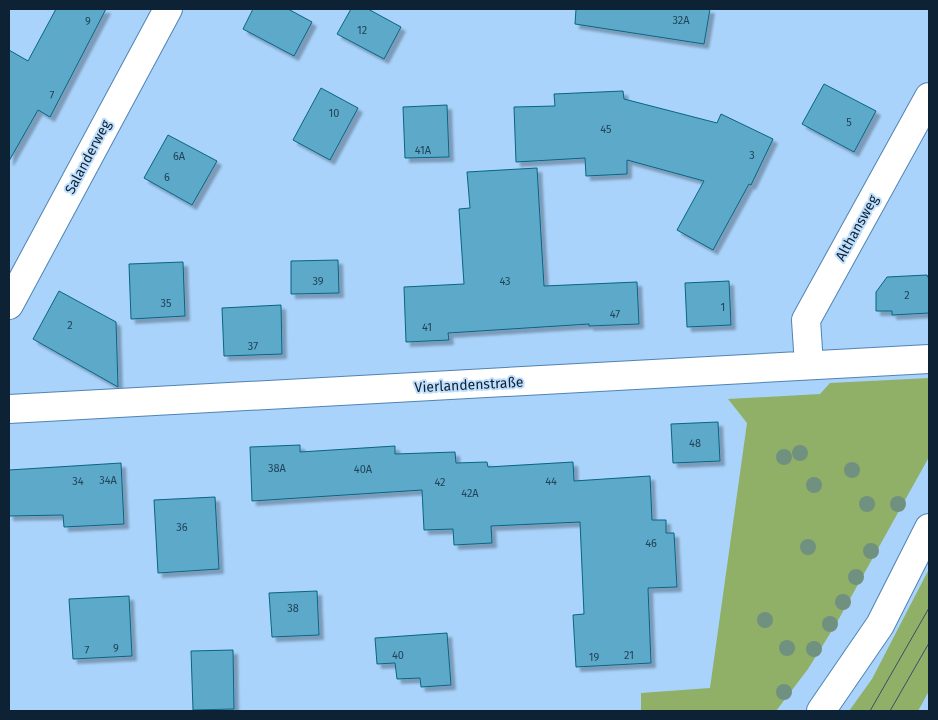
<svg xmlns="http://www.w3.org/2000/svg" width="938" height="720" viewBox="0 0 938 720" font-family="'Fira Sans',sans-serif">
	<defs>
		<filter id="shadow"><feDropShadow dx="4.5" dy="4.5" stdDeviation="1" flood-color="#0004"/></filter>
	</defs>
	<rect width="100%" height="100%" fill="#a9d3fb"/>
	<path fill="#90af67" d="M 929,378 L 929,457 L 836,624 L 808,669 L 776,711 L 641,711 L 641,693 L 710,688 L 747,423 L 728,399 L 820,394 L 830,383 Z
		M 929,569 L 929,691 L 918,711 L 849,711 L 872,679 Z"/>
	<path fill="#5da9c9" stroke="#076482" filter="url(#shadow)" d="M 56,9 L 106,9 L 50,117 L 38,110 L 9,161 L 9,50 L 28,61 Z
		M 253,9 L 288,9 L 312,22 L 294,56 L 243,29 Z
		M 351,9 L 368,9 L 401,27 L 384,59 L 337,34 Z
		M 576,9 L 710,9 L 704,44 L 575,24 Z
		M 824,84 L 876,111 L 854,152 L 802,124 Z
		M 321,88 L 358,108 L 330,160 L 293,140 Z
		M 623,91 L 624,99 L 717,123 L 721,114 L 773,139 L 751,185 L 749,184 L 713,250 L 677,230 L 704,181 L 627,160 L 627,174 L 586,176 L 585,158 L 516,162 L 514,107 L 555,106 L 554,94 Z
		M 447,105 L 449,157 L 405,158 L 403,107 Z
		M 168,135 L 217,161 L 192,205 L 144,178 Z
		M 537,168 L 544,286 L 637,282 L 639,324 L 589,326 L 589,324 L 448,333 L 449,340 L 406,342 L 404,287 L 464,284 L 459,209 L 470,208 L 467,172 Z
		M 338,260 L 339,293 L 291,294 L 291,261 Z
		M 183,262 L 185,316 L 131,319 L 129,264 Z
		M 927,275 L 929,279 L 929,313 L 892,315 L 892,311 L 876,311 L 876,292 L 887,277 Z
		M 729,281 L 731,325 L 687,327 L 685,283 Z
		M 59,291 L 116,322 L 118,387 L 33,339 Z
		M 281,305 L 282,354 L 224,356 L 222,308 Z
		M 718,422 L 720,461 L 673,463 L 671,424 Z
		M 300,445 L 300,452 L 395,446 L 395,454 L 455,452 L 456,463 L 487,462 L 488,467 L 573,462 L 574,481 L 650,476 L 652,520 L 666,520 L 666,533 L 674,533 L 677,587 L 648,588 L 651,663 L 576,667 L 573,615 L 584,614 L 580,522 L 491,526 L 492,543 L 454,545 L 453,529 L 424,530 L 422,490 L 252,501 L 250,447 Z
		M 121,463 L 124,524 L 64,527 L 63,515 L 9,516 L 9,470 Z
		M 215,497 L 219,569 L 158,573 L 154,500 Z
		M 317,591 L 319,635 L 272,637 L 269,593 Z
		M 129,596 L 132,656 L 73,659 L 69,599 Z
		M 447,633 L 451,685 L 421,687 L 420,678 L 397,679 L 395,663 L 377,664 L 375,638 Z
		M 233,650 L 234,709 L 193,710 L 191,651 Z"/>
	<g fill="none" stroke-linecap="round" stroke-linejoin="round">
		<defs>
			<path id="minor" d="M 9,305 L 168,9
				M 809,365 L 806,320 L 929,97
				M 9,409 L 929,359"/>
			<path id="major" d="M 821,711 L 880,625 L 929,528"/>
		</defs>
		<use href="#minor" stroke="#5183b1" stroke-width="30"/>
		<use href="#major" stroke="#5183b1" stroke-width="30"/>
		<use href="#minor" stroke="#fff" stroke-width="28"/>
		<use href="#major" stroke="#fff" stroke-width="28"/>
		<path stroke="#365069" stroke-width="1" d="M 870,711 L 929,608
			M 890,711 L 929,643"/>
	</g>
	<g fill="#719180">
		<circle cx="800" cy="453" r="8"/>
		<circle cx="784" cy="457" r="8"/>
		<circle cx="852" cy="470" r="8"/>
		<circle cx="814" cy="485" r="8"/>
		<circle cx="867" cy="504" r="8"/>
		<circle cx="898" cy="504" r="8"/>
		<circle cx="808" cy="547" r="8"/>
		<circle cx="871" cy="551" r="8"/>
		<circle cx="856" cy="577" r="8"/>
		<circle cx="843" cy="602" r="8"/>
		<circle cx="765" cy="620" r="8"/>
		<circle cx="830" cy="624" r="8"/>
		<circle cx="787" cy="648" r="8"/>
		<circle cx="814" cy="649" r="8"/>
		<circle cx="784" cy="692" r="8"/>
	</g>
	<g text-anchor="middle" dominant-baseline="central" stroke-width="4" stroke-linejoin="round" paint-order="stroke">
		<g font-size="11" fill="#21445a">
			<text x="681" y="20">32A</text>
			<text x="88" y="21">9</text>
			<text x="362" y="30">12</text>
			<text x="52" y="95">7</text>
			<text x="334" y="113">10</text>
			<text x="849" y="122">5</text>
			<text x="606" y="129">45</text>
			<text x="423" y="150">41A</text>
			<text x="752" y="155">3</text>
			<text x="179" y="156">6A</text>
			<text x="167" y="177">6</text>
			<text x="318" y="281">39</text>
			<text x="505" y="281">43</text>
			<text x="907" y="295">2</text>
			<text x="166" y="303">35</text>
			<text x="723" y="307">1</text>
			<text x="615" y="314">47</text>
			<text x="70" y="325">2</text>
			<text x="427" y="327">41</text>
			<text x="253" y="346">37</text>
			<text x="695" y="443">48</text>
			<text x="277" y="468">38A</text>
			<text x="363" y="469">40A</text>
			<text x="108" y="480">34A</text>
			<text x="78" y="481">34</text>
			<text x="551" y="481">44</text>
			<text x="440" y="482">42</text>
			<text x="470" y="493">42A</text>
			<text x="182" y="527">36</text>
			<text x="651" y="543">46</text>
			<text x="293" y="608">38</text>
			<text x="116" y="648">9</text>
			<text x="87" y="650">7</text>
			<text x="398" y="655">40</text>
			<text x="629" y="655">21</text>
			<text x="594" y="657">19</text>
		</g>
		<g font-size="14" fill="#0d2235" stroke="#c0dffd">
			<text transform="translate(88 157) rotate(-62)">Salanderweg</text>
			<text transform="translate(857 228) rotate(-61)">Althansweg</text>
			<text transform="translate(469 385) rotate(-3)">Vierlandenstraße</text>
		</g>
	</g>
	<rect width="938" height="720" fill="none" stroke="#0d2235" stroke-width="20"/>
</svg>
